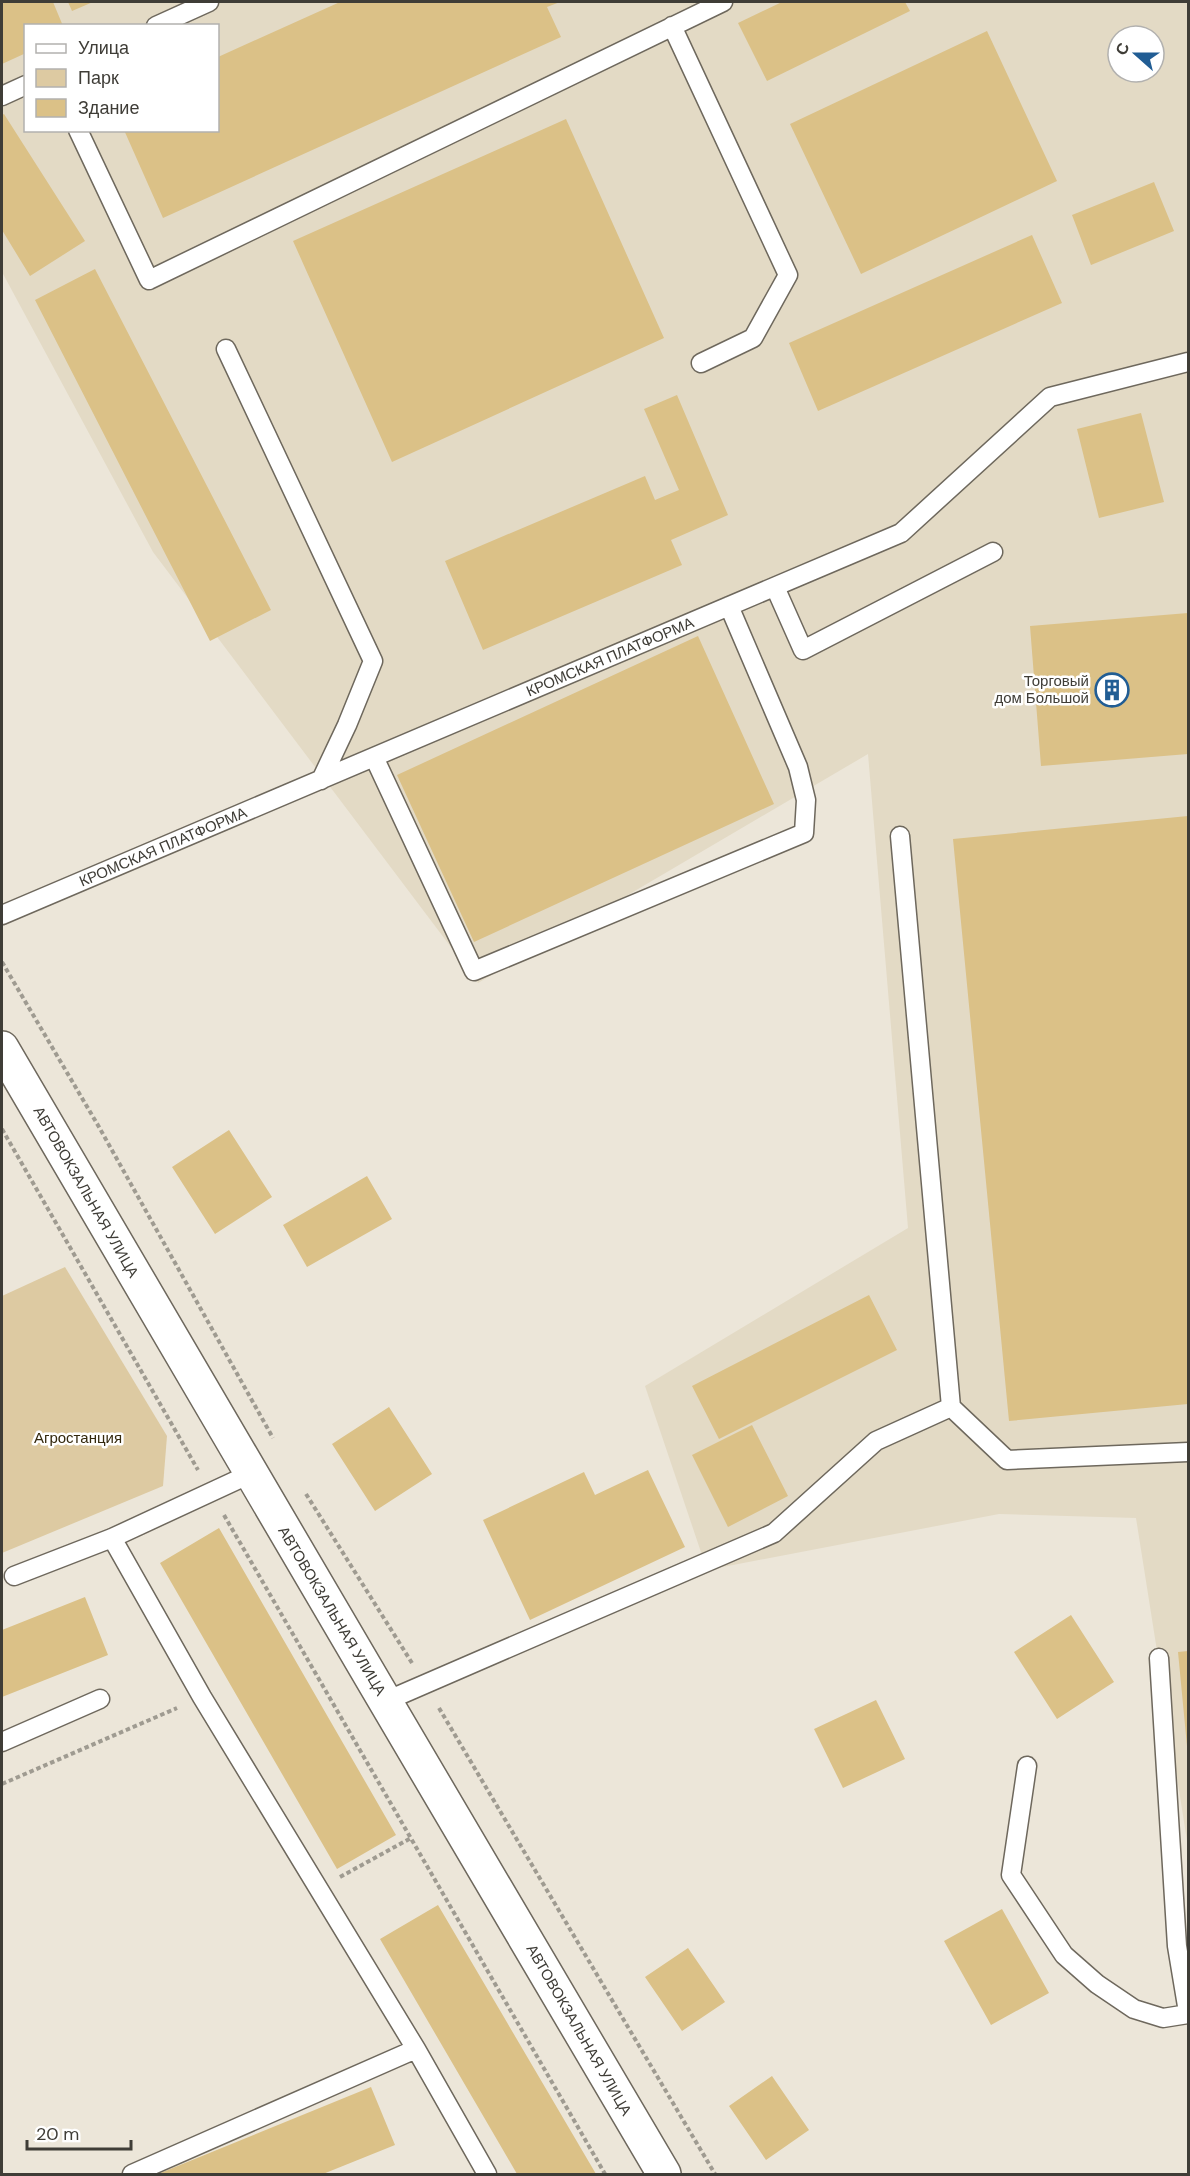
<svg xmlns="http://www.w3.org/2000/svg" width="1190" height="2176" viewBox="0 0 1190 2176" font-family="'DM Sans',sans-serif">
	<rect width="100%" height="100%" fill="#ece6d9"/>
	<path fill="#e3dac5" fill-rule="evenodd" d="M 2,2 L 1188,2 L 1188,1847 L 1136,1518 L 999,1514 L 707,1570 L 645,1386 L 908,1228 L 868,754 L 478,983 L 153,552 L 2,272 ZM 26,26 L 218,26 L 218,130 L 26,130 ZM 1118,36 L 1154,36 L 1154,72 L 1118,72 Z"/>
	<path fill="#ddcaa2" d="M 65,1267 L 167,1436 L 163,1486 L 2,1553 L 2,1296 Z"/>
	<path fill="#dbc187" d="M 2,2 L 53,2 L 63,26 L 26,26 L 26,53 L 2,64 Z
		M 68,2 L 93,2 L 72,11 Z
		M 340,2 L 560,2 L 547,7 L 561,37 L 163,218 L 124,130 L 218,130 L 218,57 Z
		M 782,2 L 905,2 L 910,11 L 767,81 L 738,23 Z
		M 987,31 L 1057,181 L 861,274 L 790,124 Z
		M 4,114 L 85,241 L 30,276 L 2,230 L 2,115 Z
		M 566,119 L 664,338 L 392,462 L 293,241 Z
		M 1154,182 L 1174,231 L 1091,265 L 1072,215 Z
		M 1032,235 L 1062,303 L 818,411 L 789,343 Z
		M 95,269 L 271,610 L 210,641 L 35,300 Z
		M 677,395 L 728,515 L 671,540 L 682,565 L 483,650 L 445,561 L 645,476 L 655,500 L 679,490 L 644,409 Z
		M 1141,413 L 1164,502 L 1099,518 L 1077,429 Z
		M 1188,613 L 1188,754 L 1041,766 L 1030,626 Z
		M 698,636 L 774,804 L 474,942 L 397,775 Z
		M 1188,816 L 1188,1404 L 1009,1421 L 953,839 Z
		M 229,1130 L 272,1197 L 215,1234 L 172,1167 Z
		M 367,1176 L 392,1219 L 307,1267 L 283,1225 Z
		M 869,1295 L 897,1350 L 719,1439 L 692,1386 Z
		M 389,1407 L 432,1474 L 375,1511 L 332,1444 Z
		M 752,1425 L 788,1496 L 728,1527 L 692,1455 Z
		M 648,1470 L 685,1547 L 530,1620 L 483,1520 L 584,1472 L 595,1495 Z
		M 219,1528 L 396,1835 L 337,1869 L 160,1563 Z
		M 85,1597 L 108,1655 L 2,1697 L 2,1630 Z
		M 1071,1615 L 1114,1682 L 1057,1719 L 1014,1652 Z
		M 1188,1651 L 1188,1746 L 1187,1746 L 1178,1652 Z
		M 876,1700 L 905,1759 L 843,1788 L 814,1729 Z
		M 438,1905 L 596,2174 L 517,2174 L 380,1939 Z
		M 1002,1909 L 1049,1993 L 991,2025 L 944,1941 Z
		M 688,1948 L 725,2002 L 682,2031 L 645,1977 Z
		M 772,2076 L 809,2130 L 766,2160 L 729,2106 Z
		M 371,2087 L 395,2145 L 323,2174 L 158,2174 Z"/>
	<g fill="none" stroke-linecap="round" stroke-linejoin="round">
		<defs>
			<path id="service" d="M 156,26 L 209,2
				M 672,26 L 788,275 L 753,338 L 701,363
				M 2,96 L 26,85
				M 78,130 L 149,280 L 723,2
				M 226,349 L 373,661 L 347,725 L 321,780
				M 775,587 L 803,650 L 993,552
				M 374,757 L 474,971 L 804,833 L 806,800 L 798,767 L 729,606
				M 2,915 L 901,533 L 1050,397 L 1188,362
				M 951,1407 L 1007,1460 L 1188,1452
				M 112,1538 L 202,1697 L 416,2049 L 487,2174
				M 14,1576 L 112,1538 L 250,1474
				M 1159,1658 L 1177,1946 L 1188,2012
				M 386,1701 L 774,1533 L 876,1441 L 951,1407 L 900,836
				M 2,1742 L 100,1699
				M 1027,1766 L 1011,1875 L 1064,1955 L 1097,1984 L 1134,2009 L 1163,2018 L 1188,2014
				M 132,2174 L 416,2049"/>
			<path id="tertiary" d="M 2,1048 C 221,1424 443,1799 664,2174"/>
		</defs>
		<use href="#service" stroke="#6e685d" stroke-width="21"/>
		<use href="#tertiary" stroke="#6e685d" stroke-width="36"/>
		<path stroke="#9f9b91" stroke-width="4" stroke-dasharray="4.5 3" stroke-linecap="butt" d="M 2,962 L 99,1127 L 273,1438
			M 2,1129 L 198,1470
			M 306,1494 L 412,1663
			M 224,1515 L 605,2174
			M 439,1708 L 715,2174
			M 2,1784 L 177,1708
			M 340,1877 L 411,1838"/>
		<use href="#service" stroke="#fff" stroke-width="18"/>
		<use href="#tertiary" stroke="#fff" stroke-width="33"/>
	</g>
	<defs>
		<symbol id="building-ring" viewBox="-11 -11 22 22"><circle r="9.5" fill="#fff" stroke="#215d94" stroke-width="1.5"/><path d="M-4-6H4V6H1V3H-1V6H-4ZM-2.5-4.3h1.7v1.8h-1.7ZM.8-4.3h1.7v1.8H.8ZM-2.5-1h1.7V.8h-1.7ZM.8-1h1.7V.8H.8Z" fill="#215d94"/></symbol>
	</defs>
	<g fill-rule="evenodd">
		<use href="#building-ring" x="1093" y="671" width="38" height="38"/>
	</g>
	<g text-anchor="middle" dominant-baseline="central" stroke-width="5" stroke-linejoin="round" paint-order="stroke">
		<g font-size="15" fill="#3f3d37" stroke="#fff">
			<text transform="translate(610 657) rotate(-23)">КРОМСКАЯ ПЛАТФОРМА</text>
			<text transform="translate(163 847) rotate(-23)">КРОМСКАЯ ПЛАТФОРМА</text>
			<text transform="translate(86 1192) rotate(60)">АВТОВОКЗАЛЬНАЯ УЛИЦА</text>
			<text transform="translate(332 1611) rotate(59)">АВТОВОКЗАЛЬНАЯ УЛИЦА</text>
			<text transform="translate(579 2030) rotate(60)">АВТОВОКЗАЛЬНАЯ УЛИЦА</text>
		</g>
		<g font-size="15" fill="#3f3d37" stroke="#fff" text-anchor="end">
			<text x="1089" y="681">Торговый<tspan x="1089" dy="17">дом Большой</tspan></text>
		</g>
		<g font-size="15" fill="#33280d" stroke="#fff">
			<text x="78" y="1438">Агростанция</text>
		</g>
	</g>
	<rect width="1190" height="2176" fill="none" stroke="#3f3d37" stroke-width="6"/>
	<rect x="24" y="24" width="195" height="108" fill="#ffffff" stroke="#b2b1af" stroke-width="1.5"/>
	<rect x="36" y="44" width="30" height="9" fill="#ffffff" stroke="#b2b1af" stroke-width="1.5"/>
	<text x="78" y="54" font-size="18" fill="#3f3d37">Улица</text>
	<rect x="36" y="69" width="30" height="18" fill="#ddcaa2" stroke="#b2b1af" stroke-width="1.5"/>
	<text x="78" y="84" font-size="18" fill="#3f3d37">Парк</text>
	<rect x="36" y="99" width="30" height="18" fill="#dbc187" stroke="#b2b1af" stroke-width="1.5"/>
	<text x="78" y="114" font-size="18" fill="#3f3d37">Здание</text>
	<g transform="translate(1136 54) rotate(291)"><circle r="28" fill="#ffffff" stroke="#b2b1af" stroke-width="1.5"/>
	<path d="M0-4.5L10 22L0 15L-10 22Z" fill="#215d94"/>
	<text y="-9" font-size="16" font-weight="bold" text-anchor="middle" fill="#3f3d37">С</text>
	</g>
	<path d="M27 2140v9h104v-9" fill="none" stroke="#3f3d37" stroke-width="3"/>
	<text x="36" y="2140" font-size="18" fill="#3f3d37" stroke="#ffffff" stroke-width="4.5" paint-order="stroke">20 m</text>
</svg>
